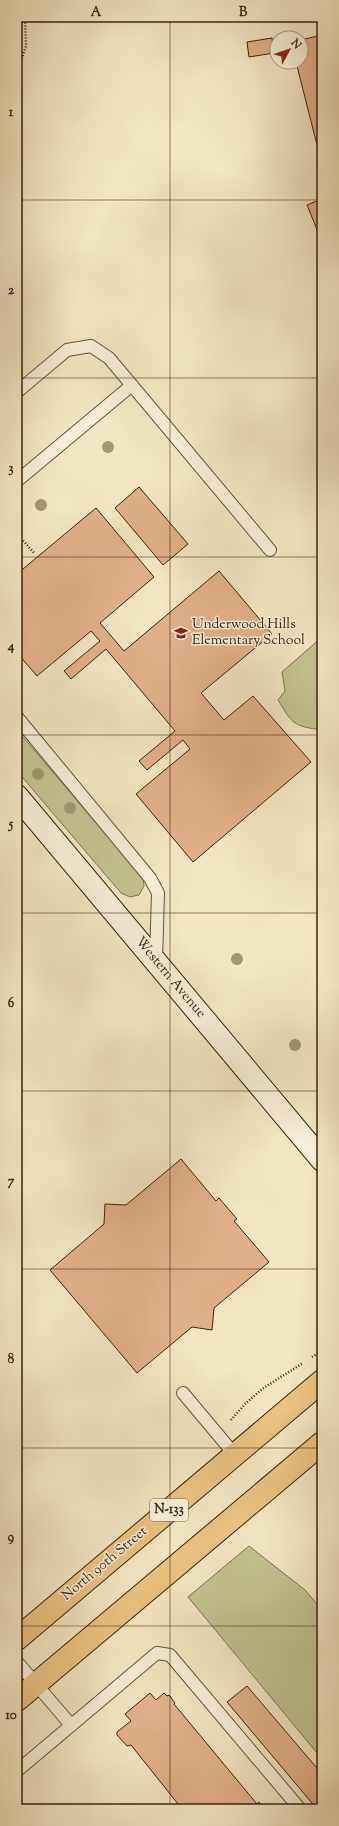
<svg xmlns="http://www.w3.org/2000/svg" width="339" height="1826" viewBox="0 0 339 1826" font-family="'Sorts Mill Goudy',serif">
	<rect width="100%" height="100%" fill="#f4e6c3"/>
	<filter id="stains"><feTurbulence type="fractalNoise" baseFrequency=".005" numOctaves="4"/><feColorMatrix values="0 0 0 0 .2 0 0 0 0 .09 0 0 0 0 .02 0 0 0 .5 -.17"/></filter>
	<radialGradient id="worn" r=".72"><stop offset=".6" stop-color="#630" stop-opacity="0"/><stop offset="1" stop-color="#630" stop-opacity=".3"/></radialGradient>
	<path fill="#c3c38f" stroke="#7e724e" d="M 322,637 L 322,730 C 294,726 293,725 278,700 L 285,691 L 282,672 Z
		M 17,730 L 143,878 L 144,886 L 139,895 L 130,897 L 121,893 L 17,771 Z
		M 249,1546 L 305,1590 L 322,1610 L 322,1759 L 188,1597 Z"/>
	<path fill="#e2b088" stroke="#3a220d" d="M 322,35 L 322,144 L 317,145 L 296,62 L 301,62 L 301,40 Z
		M 272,38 L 274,53 L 249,57 L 247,42 Z
		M 322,158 L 322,170 L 318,160 Z
		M 322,199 L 322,230 L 318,232 L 307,205 Z
		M 139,487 L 188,544 L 163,565 L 115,508 Z
		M 96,508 L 154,577 L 100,623 L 124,651 L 219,571 L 272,634 L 201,693 L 224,720 L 253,696 L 311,762 L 193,862 L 136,794 L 190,749 L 183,740 L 147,770 L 139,761 L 175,731 L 106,649 L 71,679 L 64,671 L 100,641 L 91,631 L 37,676 L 17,653 L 17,574 Z
		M 181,1159 L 216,1201 L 219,1198 L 237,1219 L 234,1221 L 269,1262 L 214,1308 L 212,1330 L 192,1327 L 137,1373 L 50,1270 L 104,1224 L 105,1204 L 126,1205 Z
		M 247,1686 L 322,1774 L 322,1809 L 317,1809 L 227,1702 Z
		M 150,1693 L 156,1700 L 164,1693 L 167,1696 L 169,1695 L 175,1703 L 174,1704 L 257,1804 L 259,1802 L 265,1809 L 182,1809 L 131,1745 L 127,1746 L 117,1735 L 117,1732 L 131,1721 L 125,1714 Z"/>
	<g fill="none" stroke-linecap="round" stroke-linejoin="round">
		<defs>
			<path id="lane" d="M 17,392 L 67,350 L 91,346 L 109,358 L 270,550
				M 17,481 L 132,385
				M 17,717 L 150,878 L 158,893 L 156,960
				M 183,1393 L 235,1455
				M 17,1662 L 71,1725
				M 17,1771 L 157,1653 L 170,1655 L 300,1809"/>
			<path id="secondary" d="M 17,796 L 322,1160"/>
			<path id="primary" d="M 17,1639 L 322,1381
				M 17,1700 L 322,1443"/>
		</defs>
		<use href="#lane" stroke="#68533a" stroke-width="14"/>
		<use href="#secondary" stroke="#3a220d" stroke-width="24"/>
		<use href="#primary" stroke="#3a220d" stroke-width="24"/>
		<path stroke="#3a220d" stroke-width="2.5" stroke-dasharray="1 2" stroke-linecap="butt" d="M 17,73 L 26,46 L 25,17
			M 17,534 L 35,554
			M 312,1357 L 322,1351
			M 231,1420 L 245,1404 L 262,1389 L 303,1363"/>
		<use href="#lane" stroke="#f8efd8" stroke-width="12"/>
		<use href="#secondary" stroke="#f8efd8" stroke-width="22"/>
		<use href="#primary" stroke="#eac382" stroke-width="22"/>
	</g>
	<g fill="#a49574">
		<circle cx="108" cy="447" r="6"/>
		<circle cx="41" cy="505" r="6"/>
		<circle cx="38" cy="774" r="6"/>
		<circle cx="70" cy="808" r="6"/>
		<circle cx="237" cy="959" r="6"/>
		<circle cx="295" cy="1045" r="6"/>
	</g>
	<path fill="none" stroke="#3a220d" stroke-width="1" stroke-opacity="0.55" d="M 170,17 L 170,1809M 17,200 L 322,200M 17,378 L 322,378M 17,557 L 322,557M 17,735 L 322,735M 17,913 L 322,913M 17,1091 L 322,1091M 17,1269 L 322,1269M 17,1448 L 322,1448M 17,1626 L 322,1626"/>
	<defs>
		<symbol id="school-bare" viewBox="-9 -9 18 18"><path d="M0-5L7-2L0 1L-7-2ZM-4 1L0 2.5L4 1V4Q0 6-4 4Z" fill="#8f2418" stroke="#f8efd8" stroke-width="2.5" paint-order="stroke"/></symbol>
	</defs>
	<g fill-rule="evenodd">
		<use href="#school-bare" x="171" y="623" width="20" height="20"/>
	</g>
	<g text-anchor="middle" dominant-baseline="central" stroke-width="3" stroke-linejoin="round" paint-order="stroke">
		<rect fill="#f8efd8" stroke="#73604a" stroke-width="1" x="150" y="1499" width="38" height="22" rx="3"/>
		<g font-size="13" font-weight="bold" fill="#3a220d">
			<text x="169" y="1510">N-133</text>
		</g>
		<g font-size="14" fill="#3a220d" stroke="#f8efd8" text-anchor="start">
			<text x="192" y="625">Underwood Hills<tspan x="192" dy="16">Elementary School</tspan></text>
		</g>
		<g font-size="14" fill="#3a220d" stroke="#f8efd8">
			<text transform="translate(170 978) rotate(50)">Western Avenue</text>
			<text transform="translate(105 1564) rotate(-40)">North 90th Street</text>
		</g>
	</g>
	<rect width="339" height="1826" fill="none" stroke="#f4e6c3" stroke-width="44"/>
	<g transform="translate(289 50) rotate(50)"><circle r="19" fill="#f8efd8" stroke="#ac9d87"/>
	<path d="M0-3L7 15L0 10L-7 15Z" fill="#8f2418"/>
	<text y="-6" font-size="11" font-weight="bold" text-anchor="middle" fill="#3a220d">N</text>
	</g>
	<rect x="22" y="22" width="295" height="1782" fill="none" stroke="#3a220d" stroke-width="1.5"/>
	<g font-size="13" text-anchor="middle" font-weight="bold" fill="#3a220d">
		<text x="96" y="16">A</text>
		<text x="243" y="16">B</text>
		<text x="11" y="116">1</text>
		<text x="11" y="294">2</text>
		<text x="11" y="472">3</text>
		<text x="11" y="650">4</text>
		<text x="11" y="828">5</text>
		<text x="11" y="1007">6</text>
		<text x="11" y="1185">7</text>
		<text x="11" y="1363">8</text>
		<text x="11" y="1541">9</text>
		<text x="11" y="1719">10</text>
	</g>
	<rect width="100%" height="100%" filter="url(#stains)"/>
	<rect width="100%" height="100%" fill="url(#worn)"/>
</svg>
